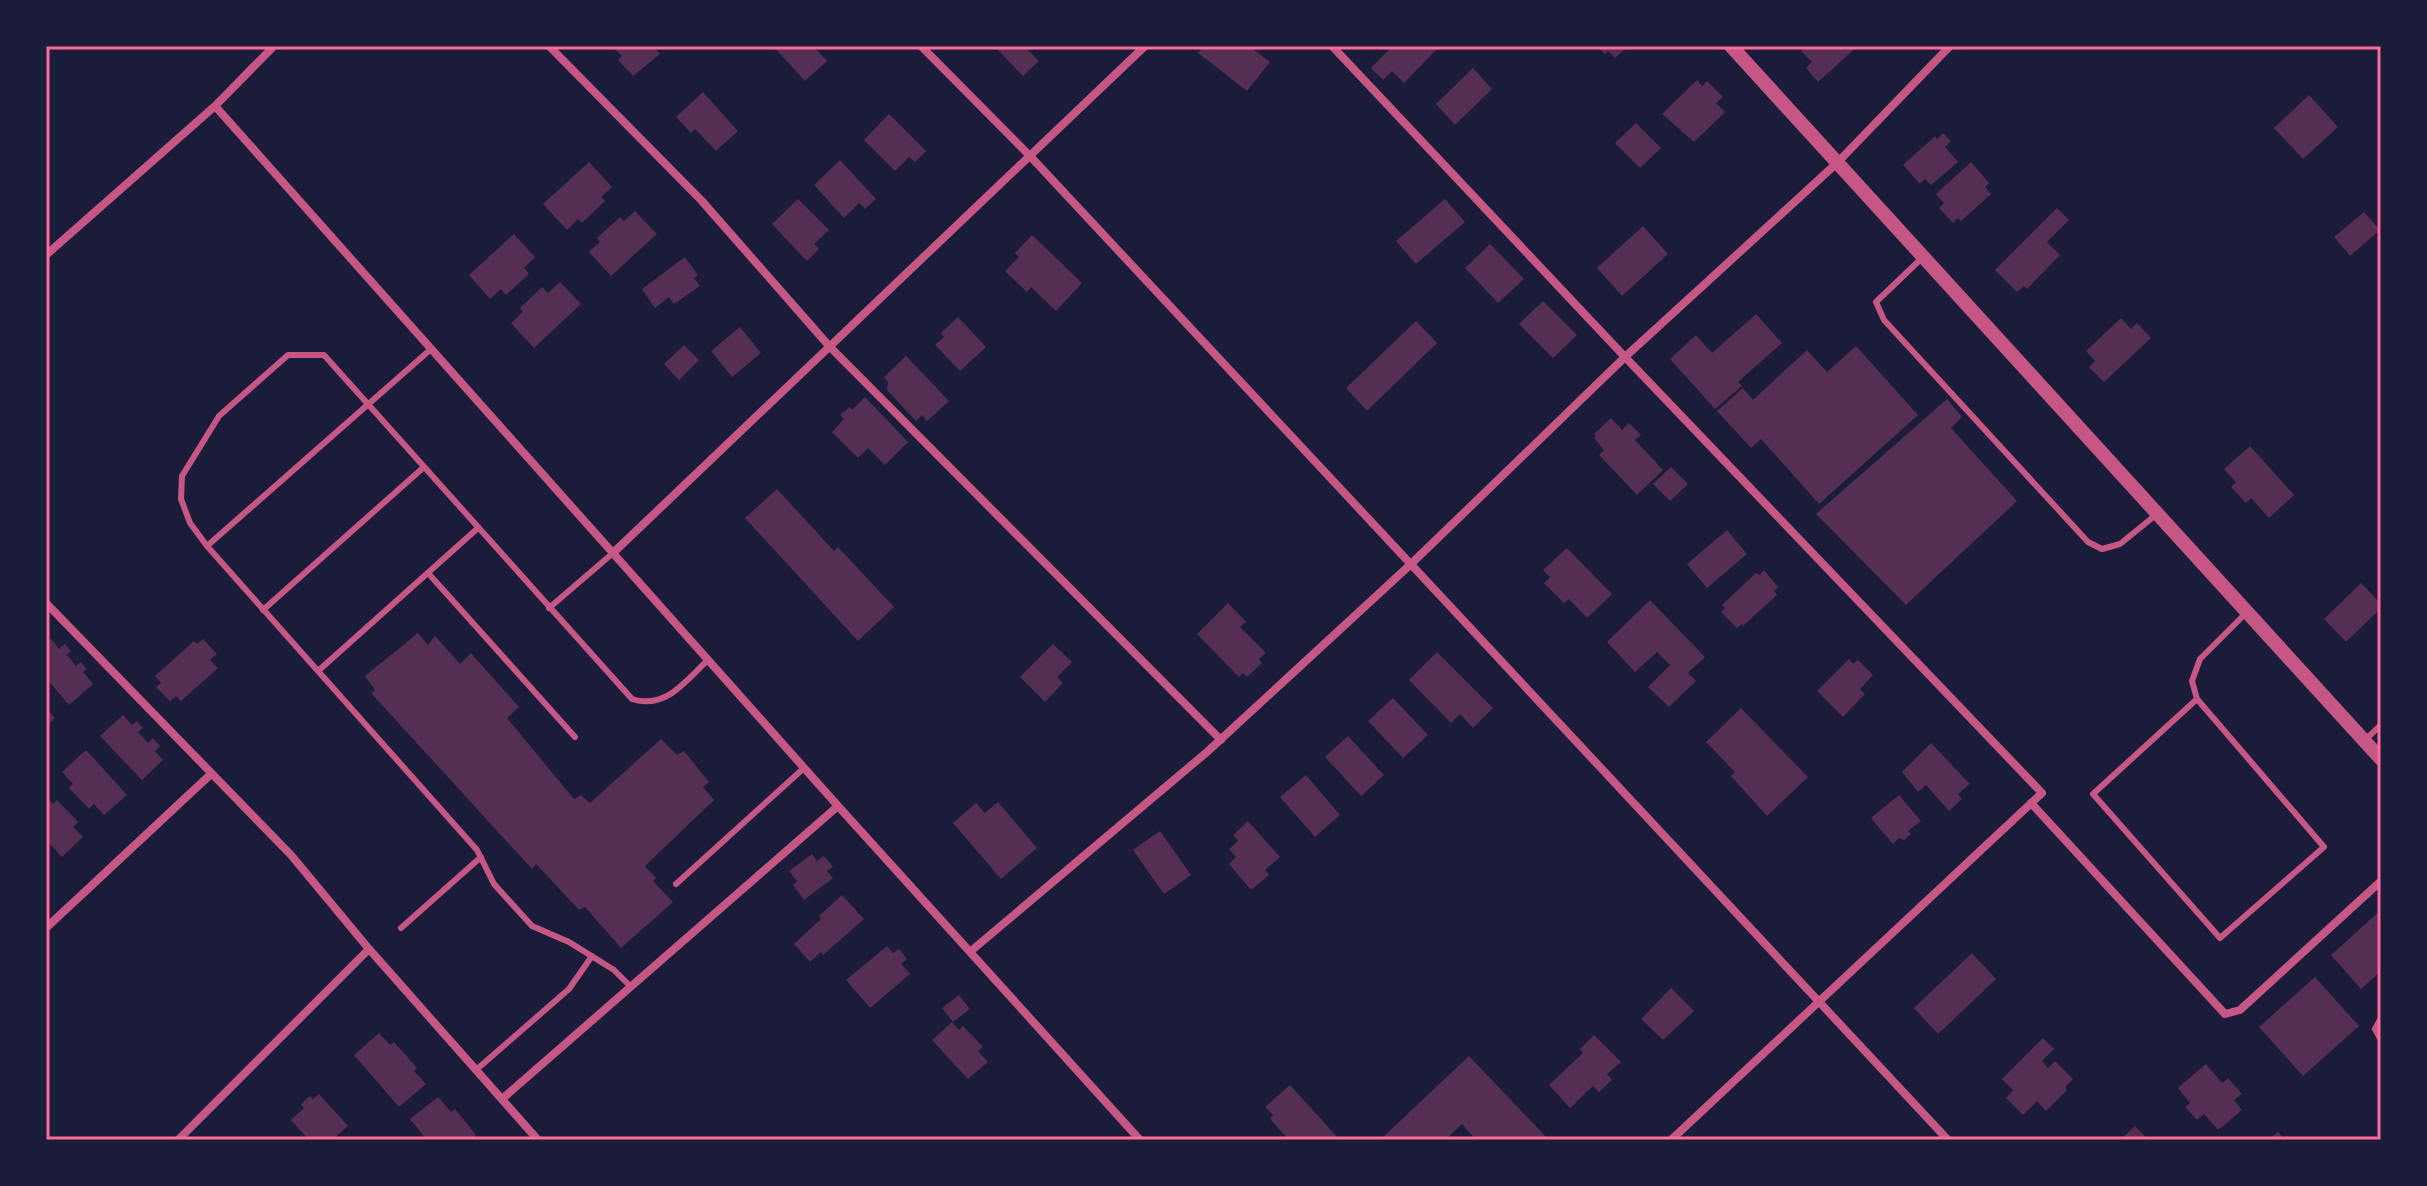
<svg xmlns="http://www.w3.org/2000/svg" width="2427" height="1186" viewBox="0 0 2427 1186" font-family="'Zilla Slab',serif">
	<rect width="100%" height="100%" fill="#1b1b3a"/>
	<path fill="#542f53" d="M 612,46 L 653,46 L 660,54 L 633,76 L 618,60 L 622,56 Z
		M 773,46 L 813,46 L 827,61 L 805,81 Z
		M 994,46 L 1024,46 L 1039,61 L 1023,76 Z
		M 1204,46 L 1249,46 L 1270,62 L 1247,91 L 1198,53 Z
		M 1392,46 L 1437,46 L 1438,48 L 1404,83 L 1392,71 L 1383,80 L 1371,68 Z
		M 1597,46 L 1628,46 L 1615,58 L 1608,51 L 1605,54 Z
		M 1806,46 L 1858,46 L 1818,82 L 1806,68 L 1812,62 L 1801,51 Z
		M 1473,68 L 1492,89 L 1455,125 L 1436,104 Z
		M 1697,80 L 1702,86 L 1707,81 L 1723,97 L 1716,103 L 1725,112 L 1694,142 L 1662,114 Z
		M 703,92 L 738,131 L 716,151 L 695,129 L 691,133 L 676,117 Z
		M 2309,95 L 2338,127 L 2303,159 L 2274,128 Z
		M 889,114 L 926,151 L 915,162 L 909,157 L 895,171 L 864,140 Z
		M 1636,123 L 1661,148 L 1640,168 L 1615,143 Z
		M 1943,133 L 1951,141 L 1945,147 L 1958,162 L 1931,185 L 1925,179 L 1920,184 L 1903,165 L 1935,136 L 1937,139 Z
		M 840,160 L 876,199 L 865,209 L 859,203 L 844,218 L 814,185 Z
		M 589,162 L 612,187 L 601,197 L 605,201 L 582,223 L 578,219 L 567,230 L 543,204 Z
		M 1971,162 L 1989,183 L 1985,187 L 1991,194 L 1961,221 L 1958,218 L 1953,223 L 1939,208 L 1944,203 L 1936,194 Z
		M 798,199 L 829,230 L 814,244 L 819,249 L 807,261 L 772,224 Z
		M 1445,199 L 1465,222 L 1416,264 L 1396,241 Z
		M 2057,208 L 2069,220 L 2047,242 L 2060,255 L 2027,289 L 2024,286 L 2017,292 L 1995,270 Z
		M 635,211 L 657,234 L 611,276 L 589,252 L 600,242 L 597,238 L 620,217 L 624,221 Z
		M 2364,212 L 2380,230 L 2350,256 L 2334,237 Z
		M 1643,226 L 1668,254 L 1622,296 L 1597,268 Z
		M 514,234 L 535,257 L 524,268 L 529,274 L 506,295 L 501,289 L 490,299 L 469,275 Z
		M 1032,235 L 1082,283 L 1056,311 L 1031,287 L 1027,292 L 1005,271 L 1019,257 L 1015,253 Z
		M 1490,244 L 1524,279 L 1498,303 L 1465,268 Z
		M 685,257 L 698,275 L 694,278 L 700,286 L 674,304 L 669,297 L 655,308 L 642,289 Z
		M 560,282 L 581,304 L 534,348 L 511,323 L 523,312 L 520,308 L 542,287 L 548,293 Z
		M 1543,301 L 1577,335 L 1553,358 L 1519,324 Z
		M 1756,314 L 1782,343 L 1738,382 L 1742,386 L 1715,409 L 1670,359 L 1696,335 L 1712,353 Z
		M 958,317 L 986,347 L 960,371 L 935,345 L 944,337 L 941,333 Z
		M 2121,318 L 2131,329 L 2137,323 L 2151,338 L 2104,382 L 2089,367 L 2095,361 L 2086,351 Z
		M 1416,321 L 1437,343 L 1367,411 L 1346,388 Z
		M 740,327 L 761,353 L 732,377 L 711,351 Z
		M 684,345 L 699,360 L 679,380 L 664,364 Z
		M 1856,346 L 1918,415 L 1819,504 L 1761,439 L 1751,448 L 1717,411 L 1743,388 L 1753,400 L 1807,350 L 1827,372 Z
		M 906,356 L 949,401 L 927,421 L 922,415 L 916,421 L 887,390 L 888,382 L 884,377 Z
		M 865,397 L 908,442 L 885,465 L 868,448 L 858,458 L 832,432 L 844,419 L 840,415 L 850,407 L 852,410 Z
		M 1947,399 L 1962,417 L 1951,428 L 2017,501 L 1906,605 L 1816,514 Z
		M 1611,418 L 1622,430 L 1629,423 L 1641,435 L 1635,440 L 1663,470 L 1637,495 L 1599,455 L 1604,450 L 1594,438 L 1596,436 L 1594,434 Z
		M 2250,446 L 2294,495 L 2269,518 L 2251,498 L 2246,503 L 2231,487 L 2236,482 L 2224,469 Z
		M 1671,467 L 1688,484 L 1670,501 L 1653,484 Z
		M 777,489 L 834,551 L 838,547 L 894,607 L 858,641 L 745,518 Z
		M 1727,530 L 1747,554 L 1707,588 L 1687,564 Z
		M 1567,548 L 1612,594 L 1587,618 L 1569,599 L 1564,603 L 1544,583 L 1550,577 L 1543,570 Z
		M 1764,570 L 1778,587 L 1774,591 L 1777,595 L 1743,626 L 1742,624 L 1737,628 L 1721,612 L 1725,608 L 1722,605 L 1756,573 L 1759,575 Z
		M 2361,583 L 2381,604 L 2381,608 L 2346,642 L 2324,619 Z
		M 1650,600 L 1705,657 L 1688,673 L 1696,681 L 1669,707 L 1648,687 L 1670,665 L 1657,652 L 1635,672 L 1607,642 Z
		M 1228,603 L 1246,622 L 1240,627 L 1266,653 L 1259,659 L 1262,663 L 1247,677 L 1243,673 L 1239,677 L 1197,634 Z
		M 418,633 L 428,645 L 435,636 L 460,664 L 471,653 L 519,707 L 507,718 L 574,799 L 581,795 L 590,803 L 661,739 L 677,755 L 684,751 L 709,782 L 703,787 L 714,800 L 645,866 L 656,878 L 653,881 L 673,902 L 621,948 L 585,907 L 579,910 L 536,864 L 532,869 L 371,693 L 375,690 L 365,676 Z
		M 51,639 L 59,649 L 65,644 L 71,651 L 67,655 L 76,666 L 81,662 L 87,669 L 83,672 L 93,684 L 69,705 L 46,678 L 46,643 Z
		M 203,639 L 217,654 L 210,660 L 218,668 L 181,701 L 176,696 L 170,701 L 156,687 L 161,683 L 155,676 L 194,641 L 197,644 Z
		M 1053,644 L 1072,662 L 1057,677 L 1063,683 L 1045,702 L 1020,677 Z
		M 1437,652 L 1493,708 L 1473,728 L 1460,714 L 1451,723 L 1409,680 Z
		M 1849,659 L 1853,664 L 1858,660 L 1873,675 L 1860,689 L 1865,694 L 1843,717 L 1817,691 Z
		M 1393,698 L 1428,735 L 1403,758 L 1368,721 Z
		M 46,708 L 55,718 L 46,727 Z
		M 1741,708 L 1808,777 L 1767,816 L 1731,776 L 1735,772 L 1706,742 Z
		M 123,715 L 132,725 L 137,721 L 143,728 L 138,732 L 148,743 L 153,738 L 160,746 L 155,751 L 163,760 L 142,780 L 100,736 Z
		M 1348,736 L 1384,775 L 1361,796 L 1325,757 Z
		M 1931,743 L 1970,784 L 1958,794 L 1962,799 L 1949,811 L 1926,785 L 1918,792 L 1902,772 Z
		M 86,750 L 127,795 L 104,815 L 94,804 L 89,809 L 69,788 L 73,784 L 62,772 Z
		M 1306,775 L 1340,815 L 1315,837 L 1280,797 Z
		M 1899,795 L 1921,821 L 1908,831 L 1911,834 L 1904,840 L 1899,838 L 1893,844 L 1871,818 Z
		M 46,797 L 53,804 L 57,800 L 78,822 L 73,827 L 83,837 L 62,857 L 46,840 Z
		M 998,802 L 1037,848 L 1001,879 L 953,823 L 976,803 L 985,813 Z
		M 1248,821 L 1280,857 L 1265,870 L 1269,875 L 1251,890 L 1229,864 L 1236,857 L 1229,849 L 1238,841 L 1233,835 Z
		M 1160,831 L 1191,875 L 1164,894 L 1133,850 Z
		M 812,854 L 817,861 L 824,856 L 833,867 L 827,871 L 833,878 L 804,900 L 793,885 L 797,881 L 789,871 Z
		M 842,895 L 864,919 L 823,955 L 821,952 L 810,962 L 794,944 L 821,919 L 819,916 Z
		M 2381,910 L 2381,971 L 2361,989 L 2331,955 Z
		M 887,946 L 893,953 L 899,949 L 907,959 L 901,964 L 910,974 L 870,1008 L 846,980 Z
		M 1972,953 L 1996,979 L 1938,1034 L 1914,1008 Z
		M 2315,977 L 2359,1026 L 2303,1076 L 2259,1027 Z
		M 1671,988 L 1694,1011 L 1663,1040 L 1641,1019 Z
		M 959,995 L 970,1009 L 953,1022 L 942,1008 Z
		M 952,1022 L 959,1030 L 963,1026 L 983,1047 L 978,1051 L 988,1062 L 968,1079 L 932,1040 Z
		M 379,1033 L 390,1045 L 394,1042 L 417,1068 L 414,1071 L 426,1084 L 399,1107 L 354,1055 Z
		M 1594,1035 L 1621,1062 L 1607,1074 L 1612,1080 L 1599,1092 L 1593,1086 L 1570,1108 L 1549,1085 L 1583,1053 L 1580,1049 Z
		M 2043,1038 L 2054,1049 L 2042,1061 L 2048,1068 L 2055,1061 L 2073,1079 L 2066,1086 L 2066,1091 L 2046,1111 L 2037,1101 L 2023,1115 L 2006,1098 L 2013,1090 L 2002,1079 Z
		M 1469,1056 L 1549,1140 L 1476,1140 L 1462,1124 L 1445,1140 L 1380,1140 Z
		M 2206,1064 L 2222,1083 L 2228,1078 L 2242,1094 L 2234,1100 L 2242,1110 L 2218,1130 L 2204,1114 L 2197,1120 L 2185,1107 L 2190,1103 L 2178,1088 Z
		M 1290,1085 L 1340,1140 L 1289,1140 L 1270,1119 L 1273,1115 L 1265,1107 Z
		M 319,1094 L 348,1126 L 332,1140 L 309,1140 L 291,1120 L 304,1108 L 301,1104 L 310,1096 L 313,1099 Z
		M 438,1097 L 451,1112 L 455,1109 L 476,1135 L 472,1140 L 427,1140 L 410,1119 Z
		M 2135,1126 L 2149,1140 L 2120,1140 Z
		M 2278,1132 L 2285,1140 L 2268,1140 Z"/>
	<g fill="none" stroke-linecap="round" stroke-linejoin="round">
		<path stroke="#c65784" stroke-width="6" d="M 1923,257 L 1876,302 L 1884,320 L 2088,542 L 2102,549 L 2120,544 L 2157,514
			M 431,349 L 207,546 L 477,850 L 494,884 L 532,926 L 569,942 L 614,970 L 631,987
			M 207,546 L 190,523 L 181,499 L 182,476 L 219,416 L 288,355 L 324,355 L 632,699 C 666,710 685,681 708,660
			M 428,573 L 575,737
			M 549,608 L 613,553
			M 263,610 L 424,467
			M 318,671 L 478,528
			M 2197,699 L 2324,847 L 2220,938 L 2093,794 L 2197,699 L 2192,681 L 2200,659 L 2246,613
			M 2366,739 L 2381,725
			M 676,884 L 804,768
			M 401,928 L 481,857
			M 2381,1018 L 2375,1029 L 2381,1040
			M 476,1070 L 569,989 L 592,956"/>
		<path stroke="#c65784" stroke-width="8" d="M 549,46 L 701,200 L 830,347 L 1221,740
			M 921,46 L 1030,156 L 1948,1140
			M 1332,46 L 1625,357 L 2042,793 L 1671,1140
			M 215,106 L 838,806 L 1140,1140
			M 46,255 L 215,106 L 274,46
			M 613,553 L 1145,46
			M 46,603 L 291,855 L 369,949 L 538,1140
			M 2031,803 L 2225,1014 L 2240,1010 L 2381,881
			M 46,928 L 211,774
			M 971,951 L 1207,752 L 1411,564 L 1625,357 L 1837,163 L 1950,46
			M 502,1099 L 838,806
			M 178,1140 L 369,949"/>
		<path stroke="#c65784" stroke-width="14" d="M 1731,46 L 2381,759"/>
	</g>
	<rect width="2427" height="1186" fill="none" stroke="#1b1b3a" stroke-width="96"/>
	<rect x="48" y="48" width="2331" height="1090" fill="none" stroke="#ff6b9d" stroke-width="3"/>
</svg>
